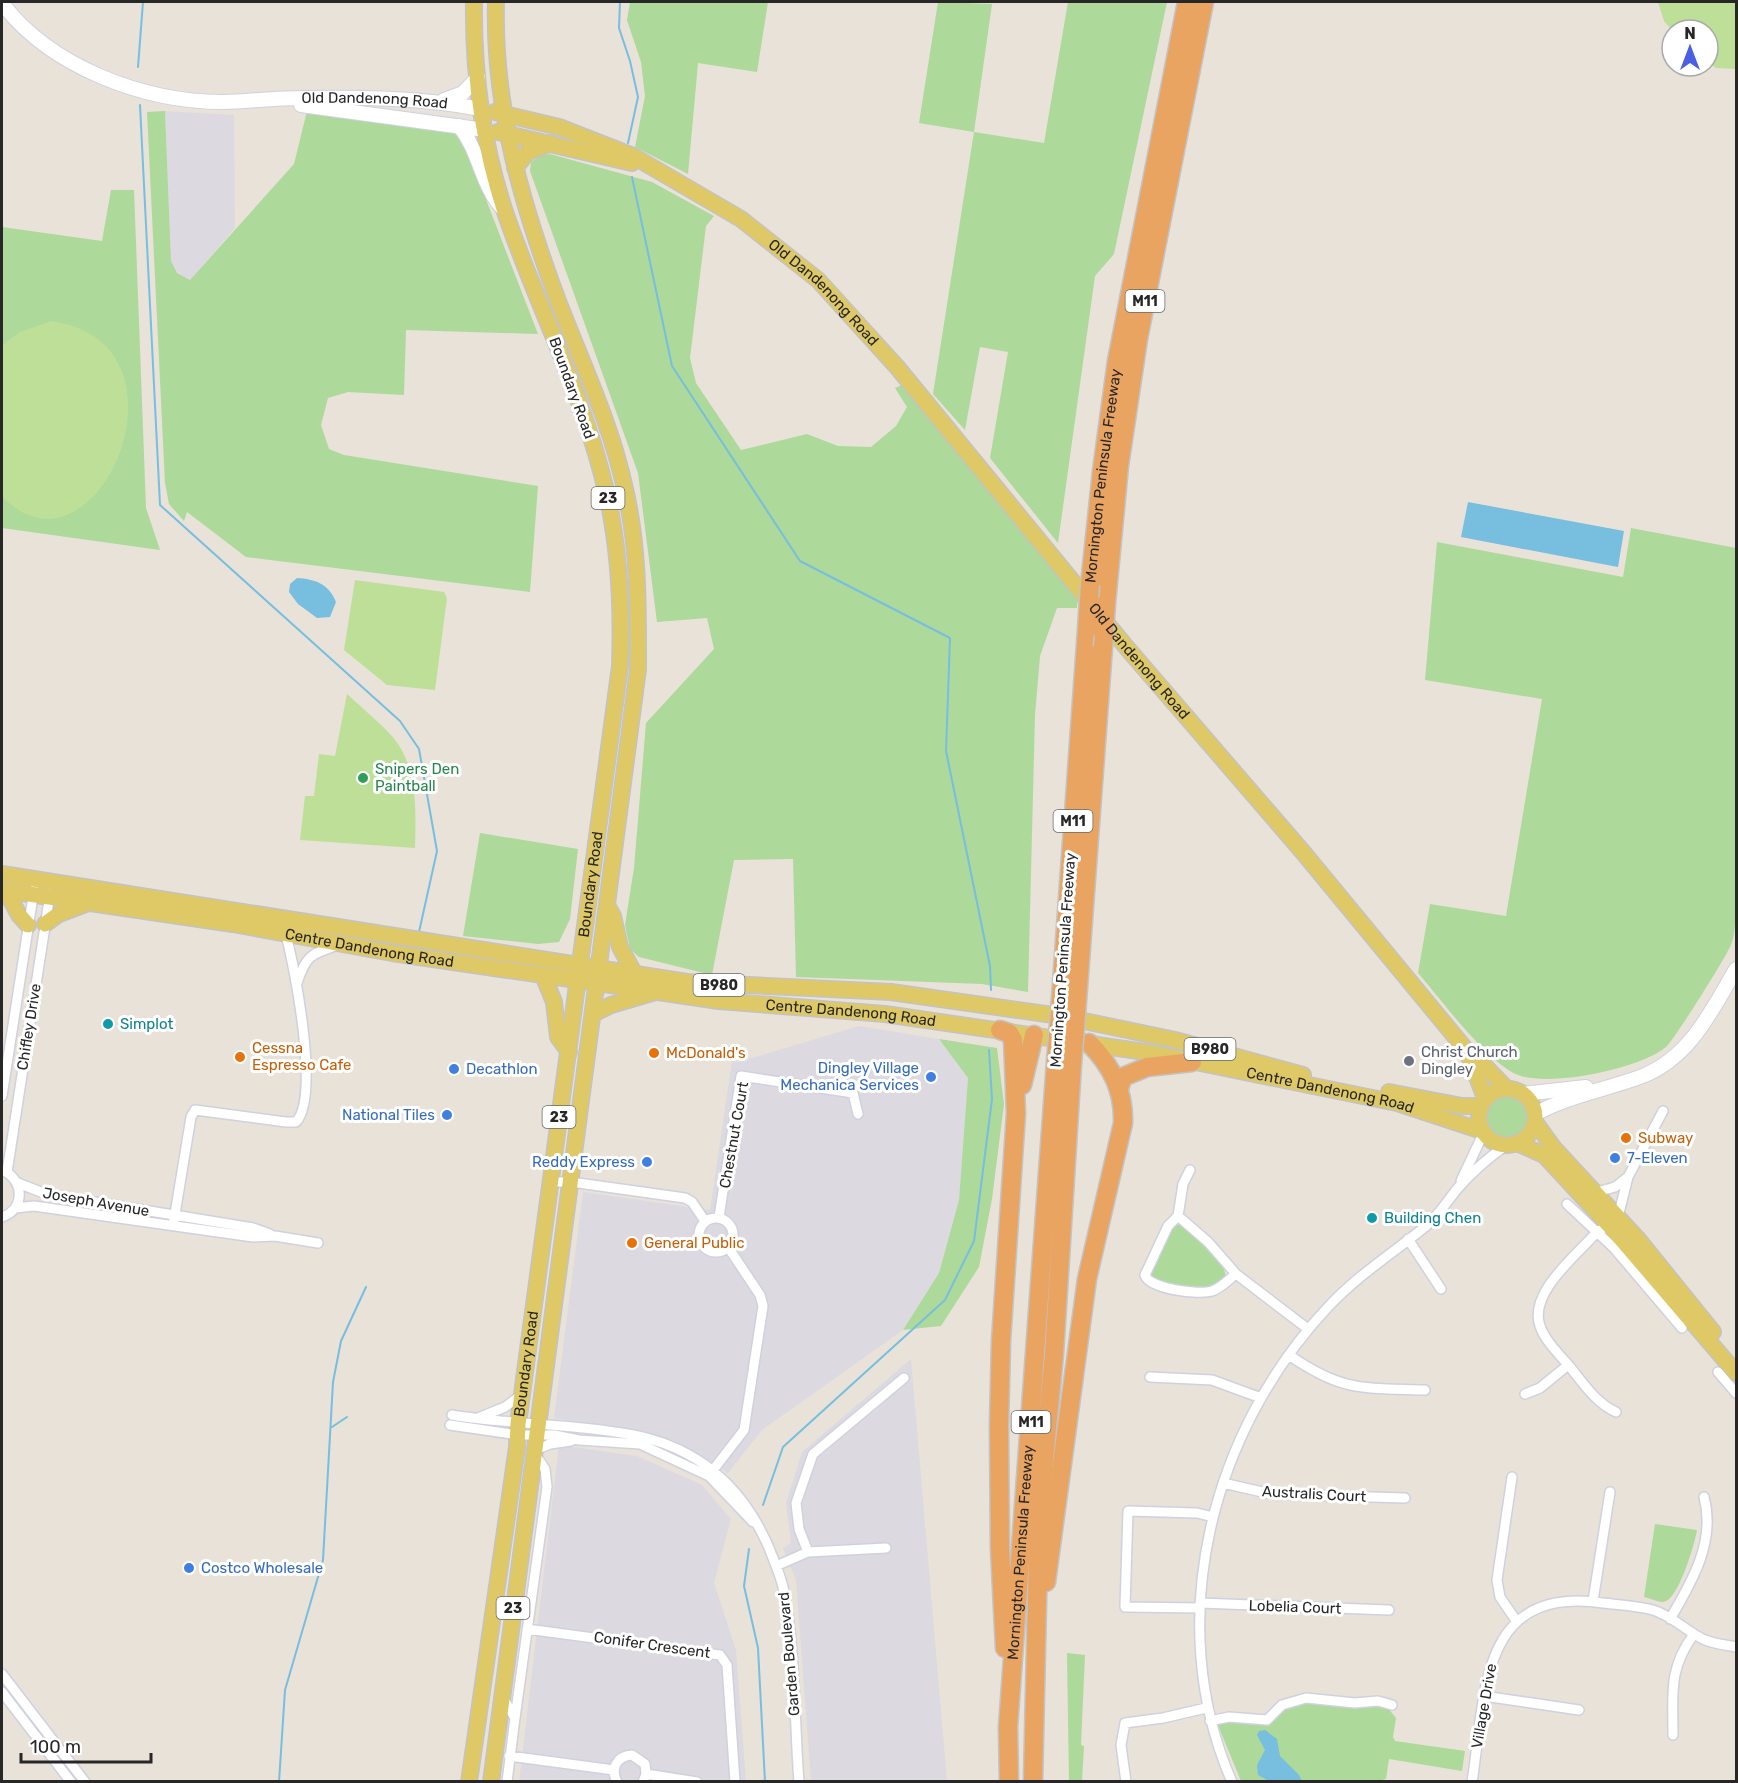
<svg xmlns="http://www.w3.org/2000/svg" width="1738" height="1783" viewBox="0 0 1738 1783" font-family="Rubik,sans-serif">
	<rect width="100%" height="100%" fill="#e8e2d9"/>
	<path fill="#dcdae0" d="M 165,111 L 234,115 L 235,228 L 190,280 L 177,273 L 171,261 Z
		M 859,1026 L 939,1039 L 968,1078 L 959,1200 L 939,1273 L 903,1330 L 762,1430 L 728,1473 L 700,1455 L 643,1431 L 554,1418 L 583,1192 L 710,1210 L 732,1061 L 739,1062 Z
		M 911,1359 L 947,1781 L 811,1781 L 796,1580 L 783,1548 L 791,1543 L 786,1503 L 802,1452 Z
		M 559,1445 L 637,1456 L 702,1485 L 731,1519 L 714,1583 L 736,1650 L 746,1781 L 519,1782 Z"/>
	<path fill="#add99b" d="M 630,2 L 768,2 L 757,72 L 698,63 L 688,174 L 635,147 L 645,96 L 641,62 L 627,20 Z
		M 938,2 L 992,4 L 974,132 L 1044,143 L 1068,2 L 1167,2 L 1114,254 L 1095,276 L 1058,543 L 990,458 L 1008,352 L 980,347 L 965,430 L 933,394 L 974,132 L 919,123 Z
		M 165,111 L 171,261 L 177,273 L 190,280 L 294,164 L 307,111 L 451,131 L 463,140 L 538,334 L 406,330 L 404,395 L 348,392 L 328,398 L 321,425 L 329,449 L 344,455 L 538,486 L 530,592 L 246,557 L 187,512 L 184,521 L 169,504 L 165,483 L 147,112 Z
		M 550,154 L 652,182 L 714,216 L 706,226 L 690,358 L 696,383 L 741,450 L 807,434 L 838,446 L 871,447 L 896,426 L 907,407 L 895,388 L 902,385 L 1030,543 L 1078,594 L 1077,608 L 1057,608 L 1040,656 L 1035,715 L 1028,992 L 982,984 L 796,977 L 793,859 L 734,860 L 712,975 L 639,957 L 630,949 L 625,925 L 634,868 L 646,723 L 714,649 L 707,618 L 657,622 L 638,473 L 530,171 L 531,162 L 541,155 Z
		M 111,190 L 134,190 L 146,508 L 160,550 L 2,528 L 2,227 L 102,241 Z
		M 1631,528 L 1736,548 L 1736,911 C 1735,923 1735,937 1730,947 C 1724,960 1674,1040 1666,1047 C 1639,1069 1554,1086 1521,1076 C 1490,1067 1441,999 1418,973 L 1430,904 L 1506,916 L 1542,699 L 1425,680 L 1437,542 L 1623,577 Z
		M 480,833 L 578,849 L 570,919 L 559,942 L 538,944 L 463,936 Z
		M 939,1039 L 997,1048 L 1004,1104 L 992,1199 L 979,1267 L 941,1326 L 903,1330 L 939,1273 L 959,1200 L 968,1078 Z
		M1482 1117a24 24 0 1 1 48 0a24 24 0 1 1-48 0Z
		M 1178,1223 L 1185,1225 L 1222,1262 L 1226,1277 C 1202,1298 1177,1287 1149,1278 C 1150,1268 1169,1227 1178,1223 Z
		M 1655,1524 L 1697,1530 C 1695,1543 1678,1602 1663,1602 C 1657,1602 1650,1598 1644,1597 Z
		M 1067,1653 L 1085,1655 L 1081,1745 L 1084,1746 L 1082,1781 L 1069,1781 Z
		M 1305,1702 L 1387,1707 L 1396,1718 L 1393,1737 L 1395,1741 L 1465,1751 L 1462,1771 L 1389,1759 L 1386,1779 L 1378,1781 L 1241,1781 L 1217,1723 L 1271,1723 L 1282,1709 Z"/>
	<path fill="#bddf98" d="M 1658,2 L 1736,2 L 1736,69 L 1716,68 L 1708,63 L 1708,30 L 1672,30 L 1664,21 Z
		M 51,321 C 206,342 95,595 2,496 L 2,345 L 20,332 Z
		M 355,580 L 444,592 L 447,598 L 435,690 L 387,685 L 344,650 Z
		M 347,694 C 362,708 378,721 392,736 C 418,766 416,811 415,848 L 300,840 L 305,796 L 314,796 L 319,754 L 335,756 Z"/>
	<path fill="#77bedf" d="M 1468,502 L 1624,531 L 1618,567 L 1461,537 Z
		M 297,578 C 315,579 329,584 336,602 L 330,617 L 317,618 L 298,604 L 289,592 L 290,584 Z
		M 1265,1730 L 1277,1739 L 1280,1756 L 1299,1775 L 1302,1781 L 1269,1781 L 1258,1775 L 1257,1765 L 1265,1750 L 1257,1735 L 1259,1731 Z"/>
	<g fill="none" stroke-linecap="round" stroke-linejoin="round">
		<path stroke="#77bedf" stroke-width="2" d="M 620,2 L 619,28 L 630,61 L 638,97 L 628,143
			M 138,67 L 143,2
			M 140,105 L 160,505 L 400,721 L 419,749 L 437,851 L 419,932
			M 632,177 L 672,366 L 800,561 L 950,638 L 946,751 L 990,966 L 991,990
			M 332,1427 L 347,1417
			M 763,1505 L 783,1447 L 945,1300 L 974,1241 L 992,1099 L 989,1050
			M 749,1549 L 744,1586 L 758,1648 L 765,1782
			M 279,1782 L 285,1690 L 323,1560 L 333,1382 L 341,1341 L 366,1287"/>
		<defs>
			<path id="street" d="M 297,983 C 306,955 311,954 338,945
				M 2,1096 L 34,890
				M 2,1170 C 24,1179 26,1209 2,1217
				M 7,1172 L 50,894
				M 1461,1181 L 1483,1134
				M 551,1182 L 571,1182 L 685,1198 L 692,1202 L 705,1221
				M 18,1183 L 46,1194 L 253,1228 L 270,1234
				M 1597,1192 L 1615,1187 L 1628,1177 L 1663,1111
				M 1567,1204 L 1614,1248 L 1682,1328
				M 15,1208 L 34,1206 L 253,1237 L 275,1236 L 318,1243
				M 1178,1216 L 1183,1184 L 1190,1170
				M 719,1217 L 741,1076 L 853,1093 L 858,1114
				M 1618,1217 L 1628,1177
				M699 1235a17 17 0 1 1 34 0a17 17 0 1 1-34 0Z
				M 1606,1219 L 1604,1228 L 1597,1232 C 1577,1255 1528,1293 1540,1326 C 1545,1341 1560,1355 1570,1367 C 1583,1383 1596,1403 1616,1412
				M 173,1226 L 191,1117 L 195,1110 L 286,1122 L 296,1122 C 320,1097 295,969 286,935
				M 1408,1239 L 1441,1289
				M 1236,1274 C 1228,1280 1221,1288 1212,1291 C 1199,1295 1149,1289 1145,1275 L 1168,1226 L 1178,1216 L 1208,1242 L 1236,1274 L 1308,1329
				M 1289,1355 C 1342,1392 1363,1388 1425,1390
				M 1718,1372 L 1736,1393
				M 1150,1377 L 1212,1380 L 1261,1398
				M 1525,1394 L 1540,1388 L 1568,1365
				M 452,1415 C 510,1425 569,1423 628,1434 C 697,1446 742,1485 769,1548 C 774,1561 780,1574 783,1587 C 796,1647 794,1719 799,1782
				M 478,1418 L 505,1407 L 521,1395
				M 450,1425 L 518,1435 L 554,1435 L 579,1440 L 640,1444 L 709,1476 L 753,1522
				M 535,1450 L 550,1444 L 571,1441
				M 710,1474 L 744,1430 L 763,1306 L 760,1295 L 728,1247
				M 1512,1477 L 1497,1580 L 1500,1597 L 1517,1622
				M 1223,1483 L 1271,1494 L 1405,1498
				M 808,1552 L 799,1529 L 796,1503 L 813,1454 L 904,1378
				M 776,1566 L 808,1552 L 886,1548
				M 1593,1601 L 1610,1492
				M 1200,1603 L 1389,1610
				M 1200,1608 L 1125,1607 L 1128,1511 L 1197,1513 L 1213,1517
				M 1670,1619 C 1692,1582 1716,1541 1704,1497
				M 527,1629 L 720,1655 L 727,1665 L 735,1782
				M 2,1674 L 85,1782
				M 2,1692 L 71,1782
				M 502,1696 L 515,1718 L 507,1782
				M 1484,1696 L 1579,1710
				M 515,1718 L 547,1487 L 545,1469 L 535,1454
				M 1210,1721 L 1229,1717 L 1267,1720 L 1282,1705 L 1306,1698 L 1355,1703 L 1378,1701 L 1392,1705
				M 1673,1735 C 1673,1694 1668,1669 1694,1634
				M 509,1756 L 614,1770
				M 646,1774 L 697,1782
				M 617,1782 C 610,1768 617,1756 632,1755 L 645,1764 L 646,1774 L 643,1782
				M 1126,1782 L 1121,1745 L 1125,1723 L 1163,1718 L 1206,1708
				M 1232,1782 C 1162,1622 1211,1432 1328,1307 C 1359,1274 1392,1254 1426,1226 C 1439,1215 1447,1201 1458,1188 C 1472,1172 1488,1158 1505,1146
				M 1472,1782 C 1486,1693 1479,1585 1603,1603 C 1620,1605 1638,1606 1653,1610 C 1673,1616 1687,1632 1705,1640 C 1715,1644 1726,1645 1736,1647"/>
			<g id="secondary">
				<path id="s1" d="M 2,3 C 50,67 144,102 223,102 C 250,101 277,98 305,98 C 364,97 423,98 481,109"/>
				<path d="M 444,100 L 463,93 L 478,77"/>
				<path d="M 301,105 L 485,130"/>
				<path d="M 459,126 C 480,151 481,186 504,210"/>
				<path d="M 1523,1094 L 1586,1087"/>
				<path d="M 1535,1114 C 1568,1096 1604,1090 1640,1077 C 1689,1059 1711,1012 1736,969"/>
			</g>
			<g id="primary">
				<path id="s2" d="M 495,112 L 559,127 L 633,156 L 741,219 L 818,280 L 897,367 L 1127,648 L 1302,851 L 1467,1051 L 1485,1098"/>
				<path d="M 498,132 L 632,163"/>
				<path d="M 515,168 L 528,152 L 551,143"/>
				<path d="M 2,874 L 687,982 L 891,992 L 1060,1016 L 1175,1040 L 1303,1075"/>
				<path id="s3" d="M 2,890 L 233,924 L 392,953 L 719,1001 L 885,1014 L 1152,1053 L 1397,1103 L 1482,1131"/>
				<path d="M 6,891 L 19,915 L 28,925"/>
				<path d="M 608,907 L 613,916 L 620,947 L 634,973"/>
				<path d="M 45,924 L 59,914 L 88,903"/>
				<path d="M 543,975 L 554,1002 L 558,1037 L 569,1052"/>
				<path d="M 593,1014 L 611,1005 L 655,992"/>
				<path d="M 1473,1054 L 1507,1089"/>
				<circle cx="1507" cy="1117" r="28"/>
				<path d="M 1389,1092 L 1462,1106 L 1480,1106"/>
				<path d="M 1535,1122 L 1553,1147 L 1637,1238 L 1713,1332"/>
				<path d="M 1517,1143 L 1544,1155 L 1617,1234 L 1736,1373"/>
				<path id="s4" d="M 469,1782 L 517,1447 L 518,1424 L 620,666 C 622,608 620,552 607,495 C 585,397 537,306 505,212 C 483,145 473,72 474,2"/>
				<path d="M 491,1782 L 638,669 C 638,609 639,548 625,489 C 611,424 582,363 558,301 C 522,205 493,106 496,2"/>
			</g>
			<g id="highway">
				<path id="s5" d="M 1090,585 L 1102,471 L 1117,361 L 1187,2"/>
				<path d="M 1106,603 L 1119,466 L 1138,339 L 1204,2"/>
				<path d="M 1060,1012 L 1087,630"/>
				<path d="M 1076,1015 L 1103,647"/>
				<path d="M 1000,1030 L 1009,1033 L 1013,1040 L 1016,1113 L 1001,1341 L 999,1426 L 1000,1549 L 1005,1648"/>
				<path d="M 1022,1085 L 1034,1035"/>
				<path d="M 1119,1088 L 1123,1077 L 1147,1067 L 1192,1062"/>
				<path d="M 1046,1582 L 1087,1279 L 1123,1123 C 1124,1091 1112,1066 1089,1043"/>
				<path id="s6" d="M 1009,1782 L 1008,1727 L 1056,1062"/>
				<path d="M 1033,1782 L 1039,1513 L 1054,1354 L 1072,1064"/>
			</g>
		</defs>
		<use href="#street" stroke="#cfd1de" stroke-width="12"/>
		<use href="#secondary" stroke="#cfd1de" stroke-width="16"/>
		<use href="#primary" stroke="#c3c3c3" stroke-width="18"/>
		<use href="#highway" stroke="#c3c3c3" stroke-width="21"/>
		<use href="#street" stroke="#fff" stroke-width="9"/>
		<use href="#secondary" stroke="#fff" stroke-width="14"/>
		<use href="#primary" stroke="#dfc967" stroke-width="15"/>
		<use href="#highway" stroke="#eaa462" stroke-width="18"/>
		<defs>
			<path id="highway-bridge" d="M 1087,630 L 1090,585
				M 1103,647 L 1106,603
				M 1056,1062 L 1060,1012
				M 1072,1064 L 1076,1015"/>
		</defs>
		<use href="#highway-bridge" stroke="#c3c3c3" stroke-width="21" stroke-linecap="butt"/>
		<use href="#highway-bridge" stroke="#eaa462" stroke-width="18"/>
	</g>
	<circle fill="#2e9e5b" stroke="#fff" stroke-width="2" cx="363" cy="778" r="6"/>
	<g fill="#0f9aa8" stroke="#fff" stroke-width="2">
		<circle cx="108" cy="1024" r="6"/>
		<circle cx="1372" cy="1218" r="6"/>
	</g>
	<g fill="#e8710a" stroke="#fff" stroke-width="2">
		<circle cx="654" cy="1053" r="6"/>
		<circle cx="240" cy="1057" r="6"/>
		<circle cx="1626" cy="1138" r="6"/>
		<circle cx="632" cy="1243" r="6"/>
	</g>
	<circle fill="#6b7280" stroke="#fff" stroke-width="2" cx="1409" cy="1061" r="6"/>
	<g fill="#3f7fe0" stroke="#fff" stroke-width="2">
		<circle cx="454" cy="1069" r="6"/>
		<circle cx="931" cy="1077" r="6"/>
		<circle cx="447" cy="1115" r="6"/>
		<circle cx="1615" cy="1158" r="6"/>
		<circle cx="647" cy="1162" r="6"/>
		<circle cx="189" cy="1568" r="6"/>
	</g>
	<g text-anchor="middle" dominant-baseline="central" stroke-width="6" stroke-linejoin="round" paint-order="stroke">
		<g fill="#fff" stroke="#686868" stroke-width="1.5">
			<rect x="1125.5" y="290" width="39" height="22" rx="4.5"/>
			<rect x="591.5" y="487" width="33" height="22" rx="4.5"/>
			<rect x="1053.5" y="810" width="39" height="22" rx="4.5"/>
			<rect x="693.5" y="974" width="51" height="22" rx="4.5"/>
			<rect x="1184.5" y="1038" width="51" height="22" rx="4.5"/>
			<rect x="542.5" y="1106" width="33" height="22" rx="4.5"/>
			<rect x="1011.5" y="1411" width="39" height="22" rx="4.5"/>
			<rect x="496.5" y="1597" width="33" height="22" rx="4.5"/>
		</g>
		<g font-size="14" font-weight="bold" fill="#272727">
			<text x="1145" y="301">M11</text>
			<text x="608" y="498">23</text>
			<text x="1073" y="821">M11</text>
			<text x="719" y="985">B980</text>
			<text x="1210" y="1049">B980</text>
			<text x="559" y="1117">23</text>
			<text x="1031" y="1422">M11</text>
			<text x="513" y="1608">23</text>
		</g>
		<g font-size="15" fill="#272727" stroke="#fff">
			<text stroke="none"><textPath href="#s1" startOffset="402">Old Dandenong Road</textPath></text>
			<text stroke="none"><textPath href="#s2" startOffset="381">Old Dandenong Road</textPath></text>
			<text transform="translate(572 388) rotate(70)">Boundary Road</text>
			<text stroke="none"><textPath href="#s5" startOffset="110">Mornington Peninsula Freeway</textPath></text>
			<text stroke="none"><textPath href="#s2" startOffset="867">Old Dandenong Road</textPath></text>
			<text stroke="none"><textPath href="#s4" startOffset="906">Boundary Road</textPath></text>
			<text stroke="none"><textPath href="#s3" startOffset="372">Centre Dandenong Road</textPath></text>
			<text transform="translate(1063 960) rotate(-86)">Mornington Peninsula Freeway</text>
			<text stroke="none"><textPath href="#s3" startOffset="858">Centre Dandenong Road</textPath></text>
			<text transform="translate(29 1027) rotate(-81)">Chifley Drive</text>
			<text stroke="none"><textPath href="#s3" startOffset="1344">Centre Dandenong Road</textPath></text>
			<text transform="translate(734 1135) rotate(-80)">Chestnut Court</text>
			<text transform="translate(96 1202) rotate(10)">Joseph Avenue</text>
			<text stroke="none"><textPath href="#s4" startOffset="422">Boundary Road</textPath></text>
			<text transform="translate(1314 1494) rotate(3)">Australis Court</text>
			<text stroke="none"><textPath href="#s6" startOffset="230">Mornington Peninsula Freeway</textPath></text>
			<text transform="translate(1295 1607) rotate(2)">Lobelia Court</text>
			<text transform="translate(652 1645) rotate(8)">Conifer Crescent</text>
			<text transform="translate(789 1654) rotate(-95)">Garden Boulevard</text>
			<text transform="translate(1484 1706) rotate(-80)">Village Drive</text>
		</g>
		<g font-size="15" fill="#27864d" stroke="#fff" text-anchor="start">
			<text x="375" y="769">Snipers Den<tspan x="375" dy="17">Paintball</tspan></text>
		</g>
		<g font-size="15" fill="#0d838f" stroke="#fff" text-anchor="start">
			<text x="120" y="1024">Simplot</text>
			<text x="1384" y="1218">Building Chen</text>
		</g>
		<g font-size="15" fill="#c56008" stroke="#fff" text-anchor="start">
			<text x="252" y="1048">Cessna<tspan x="252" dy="17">Espresso Cafe</tspan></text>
			<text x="666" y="1053">McDonald's</text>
			<text x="1638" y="1138">Subway</text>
			<text x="644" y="1243">General Public</text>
		</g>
		<g font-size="15" fill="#5b616d" stroke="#fff" text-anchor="start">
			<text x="1421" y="1052">Christ Church<tspan x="1421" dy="17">Dingley</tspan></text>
		</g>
		<g font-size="15" fill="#366cbe" stroke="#fff" text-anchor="end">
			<text x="919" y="1068">Dingley Village<tspan x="919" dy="17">Mechanica Services</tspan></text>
			<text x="466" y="1069" text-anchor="start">Decathlon</text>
			<text x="435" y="1115">National Tiles</text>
			<text x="1627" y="1158" text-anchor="start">7-Eleven</text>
			<text x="635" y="1162">Reddy Express</text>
			<text x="201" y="1568" text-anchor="start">Costco Wholesale</text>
		</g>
	</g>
	<rect width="1738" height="1783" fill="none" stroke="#272727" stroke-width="6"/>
	<g transform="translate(1690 48)"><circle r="28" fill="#ffffff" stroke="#a9a9a9" stroke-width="1.5"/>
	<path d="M0-4.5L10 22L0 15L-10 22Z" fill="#4a5fe4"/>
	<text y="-9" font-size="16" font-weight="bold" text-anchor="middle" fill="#272727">N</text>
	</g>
	<path d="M21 1753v9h130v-9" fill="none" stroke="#272727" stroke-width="3"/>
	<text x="30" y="1753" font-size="18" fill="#272727" stroke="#ffffff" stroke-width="4.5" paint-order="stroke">100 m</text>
</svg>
